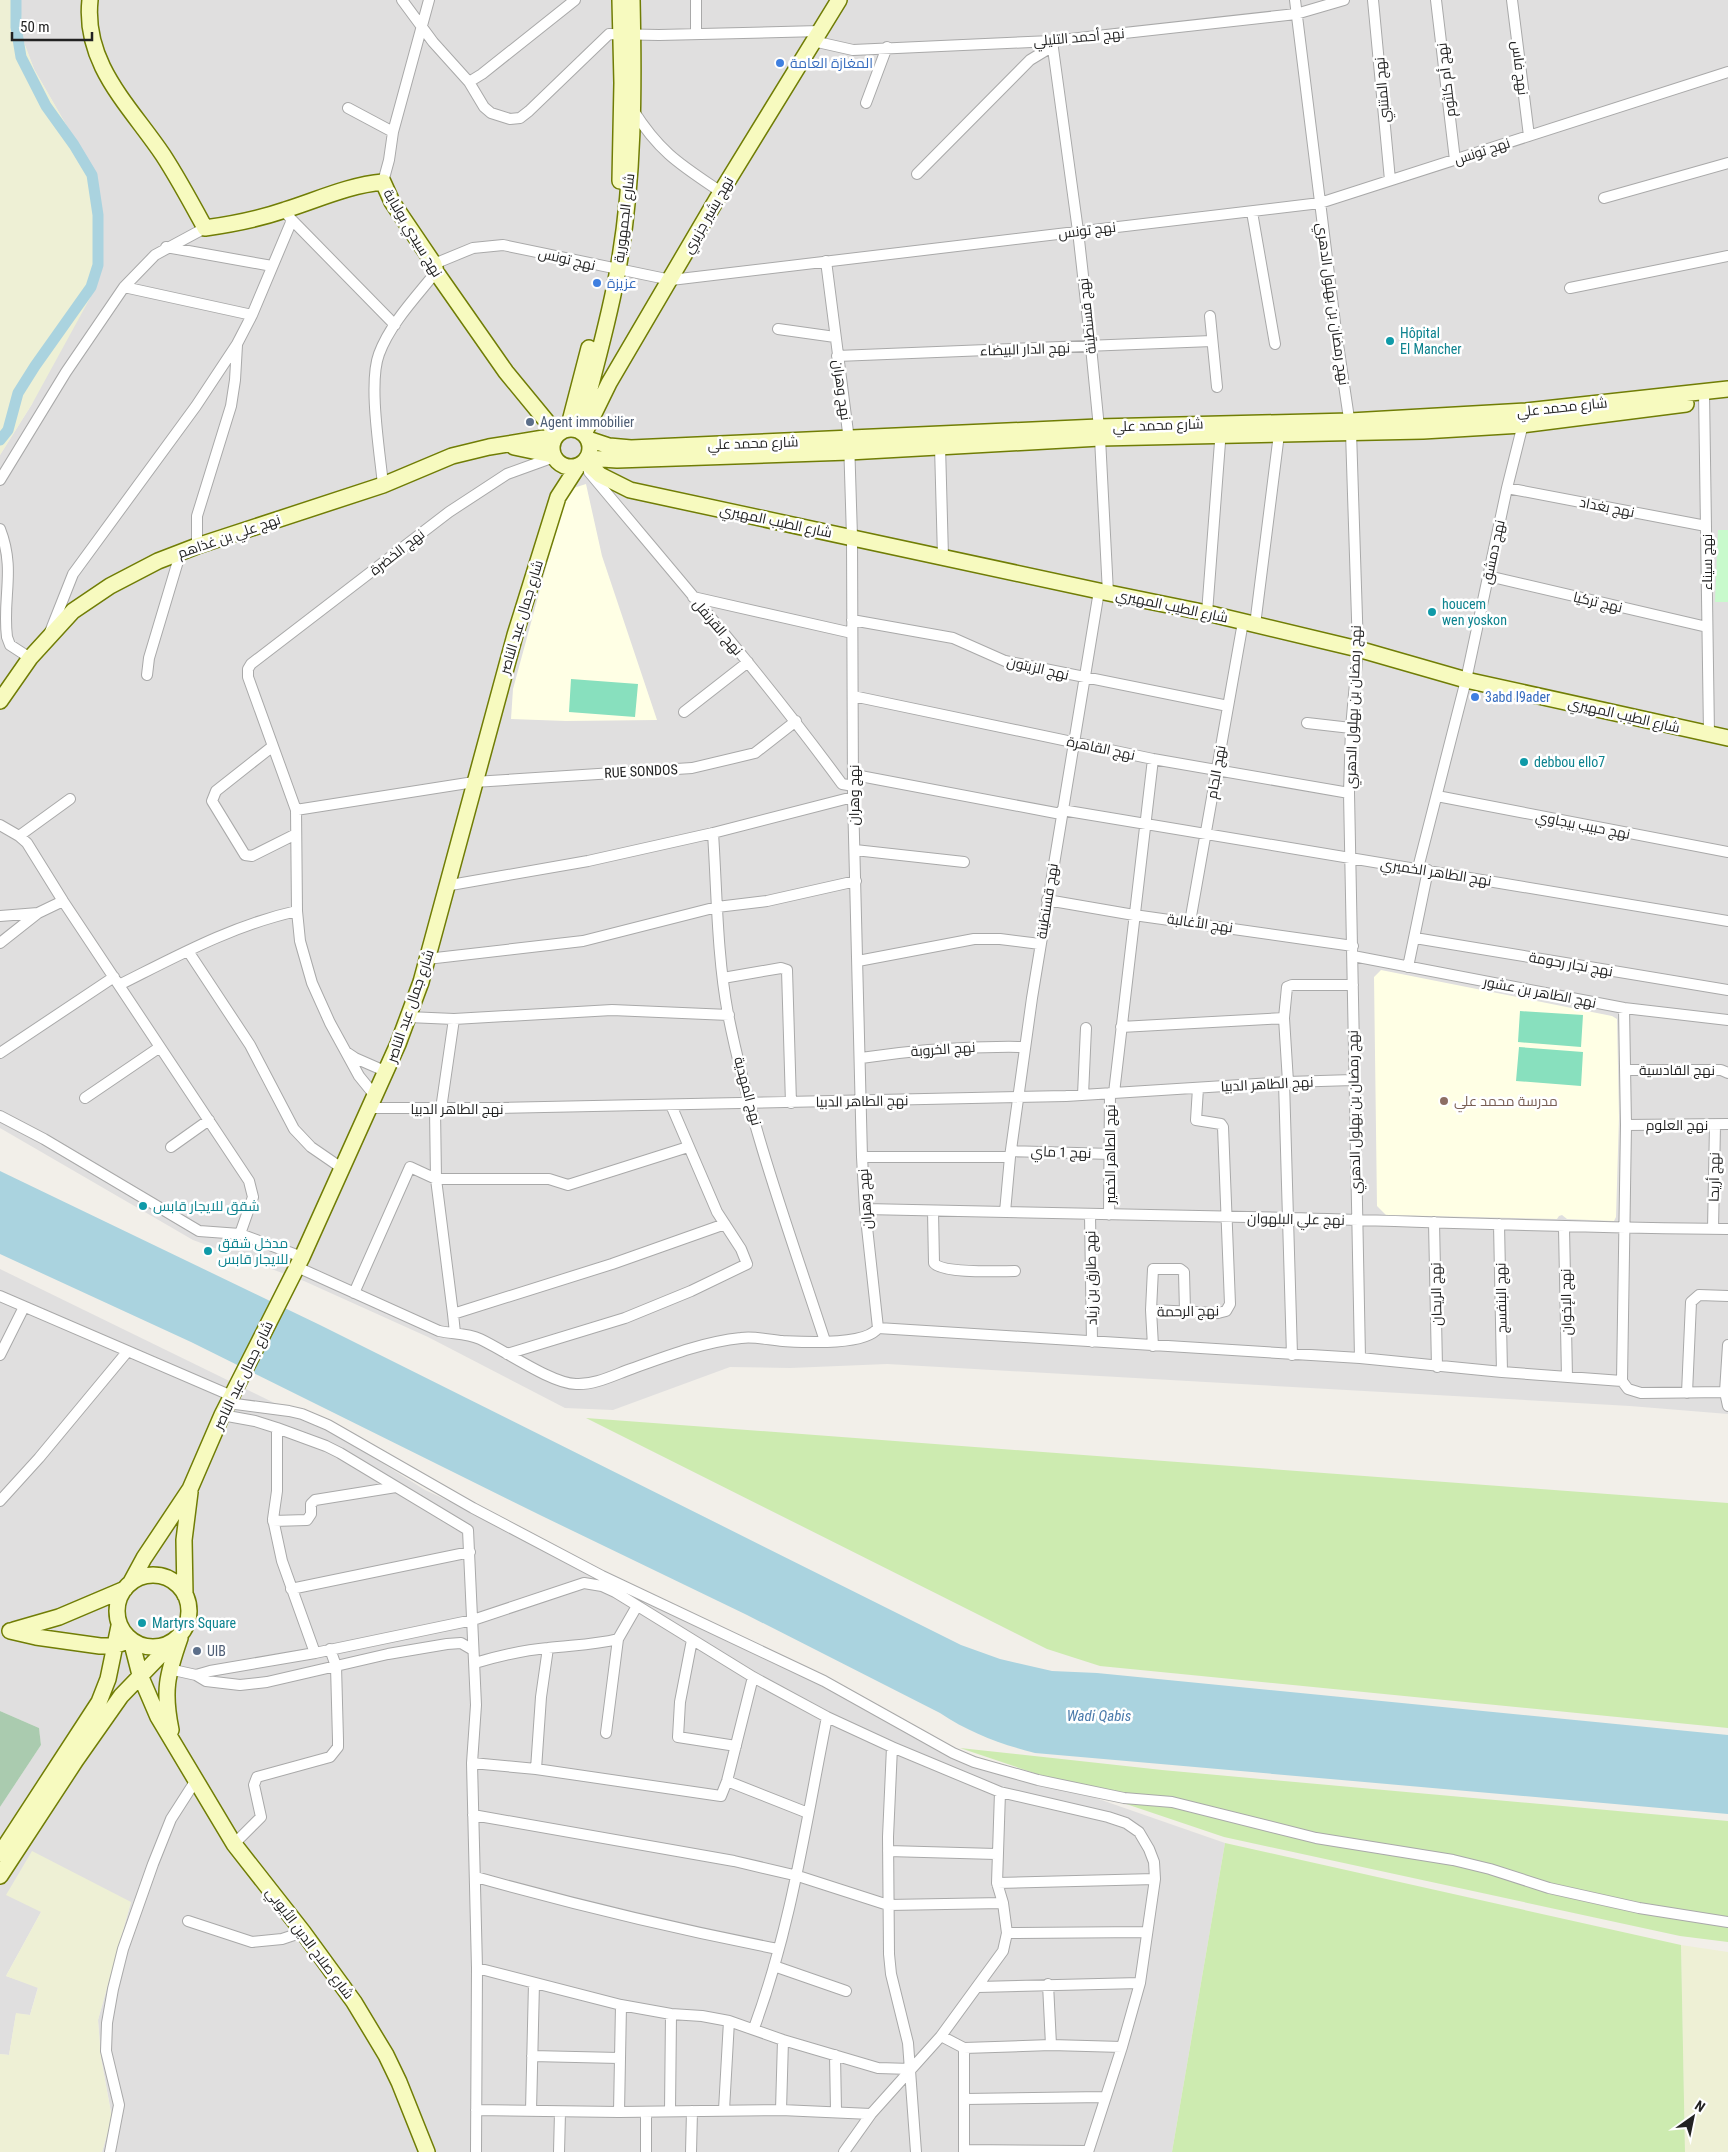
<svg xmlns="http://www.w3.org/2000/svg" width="1728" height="2152" viewBox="0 0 1728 2152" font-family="'Roboto Condensed',Cairo,sans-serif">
	<rect width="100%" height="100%" fill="#f2efe9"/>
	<path fill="#e0dfdf" d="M 20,0 L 1728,0 L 1728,1414 L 1630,1406 L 887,1364 L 790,1368 L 730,1367 L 613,1410 L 565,1408 L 428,1337 L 304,1281 L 193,1240 L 0,1128 L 0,455 L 32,404 L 95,175 L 34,69 L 23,40 Z
		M 0,1269 L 303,1417 L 344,1439 L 425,1490 L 562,1553 L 952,1748 L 1225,1843 L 1172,2152 L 102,2152 L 112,2117 L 101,2058 L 98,2020 L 131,1902 L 41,1912 L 6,1976 L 38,1987 L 30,2015 L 16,2014 L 9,2055 L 0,2054 L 0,1807 L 41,1745 L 39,1728 L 0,1711 Z"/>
	<path fill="#ffffe5" d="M 586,484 L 602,556 L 657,720 L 566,721 L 511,719 L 513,689 L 567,490 Z
		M 1381,970 L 1612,1016 L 1617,1019 L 1619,1117 L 1616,1217 L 1614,1221 L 1567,1219 L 1562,1215 L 1559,1216 L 1557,1219 L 1386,1215 L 1377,1206 L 1374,977 Z"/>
	<path fill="#eef0d5" d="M 0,0 L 20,0 L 23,40 L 34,69 L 95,175 L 102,214 L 102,262 L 95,289 L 32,404 L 0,455 Z
		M 32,1851 L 131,1902 L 98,2020 L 101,2058 L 112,2118 L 102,2152 L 0,2152 L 0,2054 L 9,2055 L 16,2013 L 30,2015 L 38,1988 L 6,1976 L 41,1912 L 6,1895 Z
		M 1681,1945 L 1728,1952 L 1728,2152 L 1685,2152 Z"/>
	<path fill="#cdebb0" d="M 586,1418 L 1728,1503 L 1728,1728 L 1100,1666 L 1047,1649 Z
		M 960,1748 L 1162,1770 L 1728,1821 L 1728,1942 L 1680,1936 L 1224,1837 Z
		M 1225,1843 L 1681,1945 L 1685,2152 L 1172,2152 Z"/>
	<path fill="#aacbaf" d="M 0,1711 L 39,1728 L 41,1745 L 0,1807 Z"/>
	<path fill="#c8facc" d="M 1718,530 L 1728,530 L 1728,602 L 1715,602 Z"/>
	<path fill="#88e0be" d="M 571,679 L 638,684 L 635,717 L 569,712 Z
		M 1520,1011 L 1583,1015 L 1581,1047 L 1518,1042 Z
		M 1519,1047 L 1583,1052 L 1581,1086 L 1516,1081 Z"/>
	<path fill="#aad3df" d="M 0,1171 L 320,1325 L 961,1645 L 1000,1659 L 1052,1671 L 1097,1673 L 1728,1735 L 1728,1814 L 1035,1753 C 1000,1744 970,1733 940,1713 L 747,1615 L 542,1516 L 191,1342 L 0,1254 Z"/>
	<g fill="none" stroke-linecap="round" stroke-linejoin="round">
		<path stroke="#aad3df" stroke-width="11" d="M 0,440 L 8,430 L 18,393 L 35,366 L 91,287 L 98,265 L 98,215 L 92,175 L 74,145 L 46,106 L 21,57 L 16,27 L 16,0"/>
		<defs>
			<path id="street" d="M 402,0 L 433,42 L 469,82 L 484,107 L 491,113 L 510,119 L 520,118 L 529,111 L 609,34 L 659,35 L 820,31
				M 1295,0 L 1336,331 L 1351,432 L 1358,649 L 1351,728 L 1349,793 L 1360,1358
				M 1373,0 L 1390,180
				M 1436,0 L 1455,160
				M 1512,0 L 1529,136
				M 696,34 L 696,0
				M 813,41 L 853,50 L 1052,41 L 1296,14 L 1344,0
				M 1052,41 L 1078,231 L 1091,347 L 1100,438 L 1108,593
				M 469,82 L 482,74 L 575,0
				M 866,103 L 887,47
				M 348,108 L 393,132
				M 633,110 C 660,153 681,165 721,192
				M 917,174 L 1030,60 L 1053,46
				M 383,182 L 389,160 L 393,132 L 429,0
				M 1604,198 L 1728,163
				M 1252,212 L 1275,344
				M 292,220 L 395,325
				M 166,247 L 272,266
				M 826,261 L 849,440 L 852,537 L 853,797 L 862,1157 L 865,1209 L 878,1328
				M 434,264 L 473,248 L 503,245 L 671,280 L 1320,203 L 1728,72
				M 124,287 L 252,315
				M 1570,288 L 1728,256
				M 1210,316 L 1217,387
				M 778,329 L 835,337
				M 837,356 L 1212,341
				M 1704,391 L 1709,734
				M 940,446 L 943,557
				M 589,472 C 675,575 763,676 842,784 L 854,786
				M 0,480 L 66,372 L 124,287 L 155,255 L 205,228
				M 383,485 C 380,453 368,383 379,354 C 390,324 416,297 436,272
				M 1507,488 L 1706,526
				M 0,529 C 16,570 2,598 7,637 L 10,645 L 30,658
				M 197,546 L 197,516 L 231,406 L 235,380 L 237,345
				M 1488,576 L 1707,627
				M 693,597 L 852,633
				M 1207,613 L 1221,429
				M 852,620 L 953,638 L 1005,661 L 1228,706
				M 1255,625 L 1279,434
				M 50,632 L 73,574 L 196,406 L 237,344 L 252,315 L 292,220 L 284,211
				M 147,675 L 149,658 L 181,551
				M 853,696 L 1153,759 L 1349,793
				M 684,712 L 748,662
				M 1307,723 L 1351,728
				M 273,746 L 216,791 L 212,801 L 245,855 L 252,856 L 296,834
				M 855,775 L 1061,814
				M 1437,796 L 1728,852
				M 296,810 L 474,782 L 692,768 L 755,753 L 796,721
				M 1062,810 L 1728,921
				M 0,825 L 19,836 L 27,843 L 63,901 L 249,1181 L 253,1197 L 240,1234 L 302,1257
				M 713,833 C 717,894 717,955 728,1014 C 750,1125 790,1234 825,1341
				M 19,836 L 70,799
				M 855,850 L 964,862
				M 1418,868 L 1466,680 L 1507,488 L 1524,420
				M 445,886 L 588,861 L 713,833 L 853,797
				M 1047,900 L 1134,915 L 1353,946
				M 0,916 L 38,913 L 63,901
				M 1190,922 L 1243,622
				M 1415,938 L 1728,990
				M 0,943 L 38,913
				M 188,951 L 250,1045 L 294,1129 L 311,1147 L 343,1169
				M 1353,956 L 1624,1008 L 1728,1020
				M 427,959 L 583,941 L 717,907 L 767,901 L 856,881
				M 858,961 L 974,939 L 1000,939 L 1040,944
				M 1408,967 L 1428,870
				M 723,978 L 781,968 L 787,970 L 791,1103
				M 119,985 C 177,956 233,925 297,911
				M 1624,1008 L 1626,1125 L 1622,1381 L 1628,1389 L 1641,1393 L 1725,1392
				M 408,1017 L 454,1019 L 612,1010 L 729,1015
				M 1121,1027 L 1284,1018
				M 346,1052 L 355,1058 L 387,1072
				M 0,1053 L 114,977
				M 861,1058 C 916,1050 969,1046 1025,1047
				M 1625,1070 L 1721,1070 L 1728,1073
				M 1284,1082 L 1292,1355
				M 1288,1082 L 1284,1018 L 1287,987 L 1292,985 L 1353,985
				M 1114,1093 L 1153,759
				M 1083,1095 L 1086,1028
				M 376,1097 L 359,1076 L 330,1023 L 312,983 L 300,941 L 297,911 L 296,810 L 248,677 L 248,669 L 251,664 L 449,512 L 507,474 L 554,457
				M 85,1098 L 160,1047
				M 370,1108 L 499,1108 L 1066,1096 L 1288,1082 L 1353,1080
				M 441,1109 L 454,1019
				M 435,1110 L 436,1179 L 453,1314
				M 0,1116 L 44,1139 L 199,1231 L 240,1234
				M 1626,1125 L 1728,1124
				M 171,1147 L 209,1120
				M 1011,1151 L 1111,1154
				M 862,1157 L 1010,1157
				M 865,1209 C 1006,1213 1148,1215 1290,1218 C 1436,1222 1582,1228 1728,1229
				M 933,1211 L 934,1263 C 943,1274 1000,1271 1015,1271
				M 1005,1212 L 1010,1157 L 1032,998 L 1099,591
				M 1090,1215 L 1092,1342
				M 1109,1215 L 1110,1093
				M 1434,1222 L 1437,1367
				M 1499,1224 L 1502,1372
				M 1564,1228 L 1567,1377
				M 1713,1229 L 1715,1125
				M 297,1267 L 439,1331 C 453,1334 467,1333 480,1339 C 504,1350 552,1384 576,1384 C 595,1385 614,1375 631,1369 C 667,1356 703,1342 741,1338 C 755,1336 769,1340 783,1341 C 804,1342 865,1346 878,1328 L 1360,1358 L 1502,1372 L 1622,1381
				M 354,1293 L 410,1167 L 436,1179 L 549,1179 L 568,1185 L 688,1147
				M 0,1296 L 232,1396
				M 1151,1310 L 1153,1269 L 1180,1269 L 1184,1272 L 1185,1311
				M 455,1333 L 453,1314 L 612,1264 L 725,1224
				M 1728,1345 L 1725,1392 L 1728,1406
				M 1153,1346 L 1151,1310 L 1218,1313 L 1226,1311 L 1230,1304 L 1223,1127 L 1221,1124 L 1196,1120 L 1198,1088
				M 507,1354 L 625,1318 L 691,1291 L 747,1264 L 741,1249 L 717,1212 L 671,1105
				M 0,1355 L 24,1307
				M 1687,1393 L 1691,1302 L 1699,1295 L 1728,1296
				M 228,1403 L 289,1411 L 302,1414 L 328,1425 L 473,1508 L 602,1576 L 824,1681 L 953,1753 L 974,1762 L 1038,1780 L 1124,1798 L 1172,1802 L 1316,1838 L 1453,1860 L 1490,1869 L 1549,1888 L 1639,1908 L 1728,1922
				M 222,1415 L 255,1421 L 277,1428 L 277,1491 L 273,1519 L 282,1561 L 315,1653
				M 277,1428 L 326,1446 L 340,1453 L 468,1530 L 476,1705 L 472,1763 L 477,1968 L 476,2152
				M 0,1501 L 39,1458 L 127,1352
				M 273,1521 L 307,1520 L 311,1514 L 311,1504 L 315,1500 L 396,1487
				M 291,1589 L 470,1552
				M 692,1640 L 680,1702 L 678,1737 L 736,1746
				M 475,1663 C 499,1656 523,1650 548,1648 C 572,1645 594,1645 618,1639
				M 169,1669 L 196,1675 L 206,1681 L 240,1685 L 267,1682 L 388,1654 L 447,1644 L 461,1643 L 473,1650
				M 196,1675 L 210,1671 L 315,1653 L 473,1620 L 584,1583 L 602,1586 L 615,1592 L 753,1677 L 827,1717 L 892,1747 L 1000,1792 L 1108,1817 L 1126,1823 L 1139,1832 L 1149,1849 L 1154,1862 L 1155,1879 L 1140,1983 L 1122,2047 L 1088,2152
				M 606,1733 L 618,1639 L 637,1606
				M 892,1747 L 888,1837 L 889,1954 L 891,1974 L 908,2043 L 916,2152
				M 472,1763 L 536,1769 L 721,1796 L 727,1781 L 753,1677
				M 536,1769 L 541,1697 L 548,1648
				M 727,1781 L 808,1813
				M 473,1815 L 734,1861 L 798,1876 L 888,1905 L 1003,1903
				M 234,1844 L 261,1817 L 254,1785 L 257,1777 L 330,1757 L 338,1747 L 338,1740 L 336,1666 L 330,1649
				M 888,1851 L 996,1854
				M 476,1877 C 576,1905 676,1929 778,1949
				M 997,1883 L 1155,1879
				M 188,1921 L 252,1942 L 282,1939 L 303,1932
				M 1007,1933 L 1147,1932
				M 774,1966 L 846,1991
				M 477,1968 L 621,2005 L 671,2014 L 702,2016 L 729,2021 L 783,2040 L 878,2068 L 911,2069
				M 1048,1984 L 1051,2045
				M 978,1987 L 1140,1983
				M 754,2028 C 791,1928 806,1822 827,1717
				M 941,2036 L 964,2048 L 964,2152
				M 964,2048 L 1051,2045 L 1122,2047
				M 835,2055 L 836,2111
				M 532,2056 L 619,2058
				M 965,2099 L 1104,2097
				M 476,2110 L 619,2112 L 781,2110 L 871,2114
				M 724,2110 L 729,2021
				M 781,2110 L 783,2040
				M 531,2111 L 534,1983
				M 670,2111 L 671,2014
				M 619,2112 L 621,2005
				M 646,2112 L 646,2152
				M 964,2150 L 1088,2151
				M 110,2152 L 119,2105 L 106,2051 L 107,2023 L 113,1989 L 123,1949 L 153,1864 L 171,1819 L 196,1780
				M 559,2152 L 560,2112
				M 691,2152 L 692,2111
				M 844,2152 L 871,2114 L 941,2036 L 1003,1951 L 1007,1933 L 1003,1903 L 997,1883 L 1000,1792"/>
			<path id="secondary" d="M 90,0 C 83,64 130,106 163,155 C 178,178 192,204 205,228 C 233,224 259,219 285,210 C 317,200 349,185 383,182 L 392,202 L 434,264 L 436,272 L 506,372 L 557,434
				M 620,181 L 622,83 L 620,0
				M 581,425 C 593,373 609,322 618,269 C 634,181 634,90 632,0
				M552 448a19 19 0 1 1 38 0a19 19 0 1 1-38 0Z
				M 568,429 L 589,348
				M 584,434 L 609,383 L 721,192 L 839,0
				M 588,439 L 609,446 L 631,448 L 1098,427 L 1350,421 L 1526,411 L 1728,389
				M 514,447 L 552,455
				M 587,458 L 617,460 L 849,452 L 1100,438 L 1423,431 L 1522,425 L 1686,404
				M 585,461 L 600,475 L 630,490 L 1099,591 L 1207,613 L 1358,649 L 1466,680 L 1728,738
				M 0,701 L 30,658 L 73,611 L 110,586 L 158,561 L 197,546 L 383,485 L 452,456 L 489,447 L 556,436
				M117 1611a36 36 0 1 1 72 0a36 36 0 1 1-72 0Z
				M 131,1582 L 144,1558 L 190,1489 L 222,1415 L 302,1257 L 398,1044 L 421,982 L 515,635 L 558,497 L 578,466
				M 185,1595 L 184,1540 L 190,1492
				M 14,1630 L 59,1617 L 125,1589
				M 10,1631 L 36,1637 L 100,1646 L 114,1646 L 131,1640 L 140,1675 L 158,1717 L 234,1844 L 303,1932 L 354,2002 L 386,2055 L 399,2082 L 427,2152
				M 171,1730 C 163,1691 167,1675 180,1638
				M 0,1854 L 99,1702 L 108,1679 L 119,1626
				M 0,1876 L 76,1760 L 121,1696 L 178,1637"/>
		</defs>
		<use href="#street" stroke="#a9a9a9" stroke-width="12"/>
		<use href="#secondary" stroke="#707d05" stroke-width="18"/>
		<use href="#street" stroke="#fff" stroke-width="10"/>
		<use href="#secondary" stroke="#f7fabf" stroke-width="15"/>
	</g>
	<g fill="#3f7fe0" stroke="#fff" stroke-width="2">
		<circle cx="780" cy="63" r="5"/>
		<circle cx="597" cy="283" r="5"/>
		<circle cx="1475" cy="697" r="5"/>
	</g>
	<g fill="#0f9aa8" stroke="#fff" stroke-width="2">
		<circle cx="1390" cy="341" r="5"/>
		<circle cx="1432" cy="612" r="5"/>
		<circle cx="1524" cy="762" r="5"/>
		<circle cx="143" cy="1206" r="5"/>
		<circle cx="208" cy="1251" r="5"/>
		<circle cx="142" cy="1623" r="5"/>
	</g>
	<g fill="#5c6f8a" stroke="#fff" stroke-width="2">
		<circle cx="530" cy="422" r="5"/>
		<circle cx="197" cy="1651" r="5"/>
	</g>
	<circle fill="#8d6e63" stroke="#fff" stroke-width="2" cx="1444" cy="1101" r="5"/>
	<g text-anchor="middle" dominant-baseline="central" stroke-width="5" stroke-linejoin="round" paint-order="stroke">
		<g font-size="14" fill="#222" stroke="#fff">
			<text transform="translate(1079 37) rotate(-5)">نهج أحمد التليلي</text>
			<text transform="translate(1520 68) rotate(83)">نهج فاس</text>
			<text transform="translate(1446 80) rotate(-97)">نهج أم كلثوم</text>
			<text transform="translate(1382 90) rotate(-95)">نهج المتنبي</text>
			<text transform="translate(1482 151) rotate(-18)">نهج تونس</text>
			<text transform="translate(708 215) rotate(-60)">نهج بشير جزيري</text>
			<text transform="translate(624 218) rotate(-83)">شارع الجمهورية</text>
			<text transform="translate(1087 230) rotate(-7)">نهج تونس</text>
			<text transform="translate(413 233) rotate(59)">نهج سيدي بولبابة</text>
			<text transform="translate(567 259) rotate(13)">نهج تونس</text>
			<text transform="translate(1333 304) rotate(82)">نهج رمضان بن بهلول الدهري</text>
			<text transform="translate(1087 316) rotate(-96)">نهج قسنطينة</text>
			<text transform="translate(1025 349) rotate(-2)">نهج الدار البيضاء</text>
			<text transform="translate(842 390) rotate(82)">نهج وهران</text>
			<text transform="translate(1562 407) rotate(-6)">شارع محمد علي</text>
			<text transform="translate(1158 425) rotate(-2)">شارع محمد علي</text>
			<text transform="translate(753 443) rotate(-2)">شارع محمد علي</text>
			<text transform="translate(1607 507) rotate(11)">نهج بغداد</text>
			<text transform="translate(776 521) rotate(12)">شارع الطيب المهيري</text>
			<text transform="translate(229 536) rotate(-19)">نهج علي بن غذاهم</text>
			<text transform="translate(397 552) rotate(-38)">نهج الخضرة</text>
			<text transform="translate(1493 552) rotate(-78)">نهج دمشق</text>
			<text transform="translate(1707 562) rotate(-90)">نهج سيناء</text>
			<text transform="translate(1598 602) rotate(13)">نهج تركيا</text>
			<text transform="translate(1172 606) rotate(12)">شارع الطيب المهيري</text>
			<text transform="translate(521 617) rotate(-73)">شارع جمال عبد الناصر</text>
			<text transform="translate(718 627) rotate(50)">نهج القرنفل</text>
			<text transform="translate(1038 668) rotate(13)">نهج الزيتون</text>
			<text transform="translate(1353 707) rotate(-88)">نهج رمضان بن بهلول الدهري</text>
			<text transform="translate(1624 715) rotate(13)">شارع الطيب المهيري</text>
			<text transform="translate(1101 748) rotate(12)">نهج القاهرة</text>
			<text transform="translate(641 771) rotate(-3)">RUE SONDOS</text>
			<text transform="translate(1216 772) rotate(-80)">نهج الجام</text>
			<text transform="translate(854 795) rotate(-90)">نهج وهران</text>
			<text transform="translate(1583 825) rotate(11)">نهج حبيب بيجاوي</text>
			<text transform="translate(1436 872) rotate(9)">نهج الطاهر الخميري</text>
			<text transform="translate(1047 901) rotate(-81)">نهج قسنطينة</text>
			<text transform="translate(1200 923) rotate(8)">نهج الأغالبة</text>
			<text transform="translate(1571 964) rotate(10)">نهج نجار رحومة</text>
			<text transform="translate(1540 992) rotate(11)">نهج الطاهر بن عشور</text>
			<text transform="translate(410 1006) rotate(-71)">شارع جمال عبد الناصر</text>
			<text transform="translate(943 1049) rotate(-4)">نهج الخروبة</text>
			<text x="1677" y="1070">نهج القادسية</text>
			<text transform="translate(1267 1084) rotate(-3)">نهج الطاهر الدبيا</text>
			<text transform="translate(748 1091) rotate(75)">نهج المهدية</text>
			<text transform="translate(862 1101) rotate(-1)">نهج الطاهر الدبيا</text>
			<text x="457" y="1109">نهج الطاهر الدبيا</text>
			<text transform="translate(1354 1112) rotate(-91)">نهج رمضان بن بهلول الدهري</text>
			<text x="1677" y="1125">نهج العلوم</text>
			<text transform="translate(1061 1152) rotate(2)">نهج 1 ماي</text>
			<text transform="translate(1110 1154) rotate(-90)">نهج الطاهر الخمير</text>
			<text transform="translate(1714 1177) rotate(-89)">نهج أريحا</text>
			<text transform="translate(865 1199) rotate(-94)">نهج وهران</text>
			<text transform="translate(1296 1219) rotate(1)">نهج علي البلهوان</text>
			<text transform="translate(1091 1278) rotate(-91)">نهج طارق بن زياد</text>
			<text transform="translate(1436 1294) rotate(-91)">نهج الريحان</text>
			<text transform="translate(1501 1298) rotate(-91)">نهج البنفسج</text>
			<text transform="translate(1566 1302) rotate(-91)">نهج الإخوان</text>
			<text transform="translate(1188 1311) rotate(-1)">نهج الرحمة</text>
			<text transform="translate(243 1375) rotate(-64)">شارع جمال عبد الناصر</text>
			<text transform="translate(310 1943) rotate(53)">شارع صلاح الدين الأيوبي</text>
		</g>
		<g font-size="14" fill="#366cbe" stroke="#fff" text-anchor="start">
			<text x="790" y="63">المغازة العامة</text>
			<text x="607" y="283">عزيزة</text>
			<text x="1485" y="697">3abd l9ader</text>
		</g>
		<g font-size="14" fill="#0d838f" stroke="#fff" text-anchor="start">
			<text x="1400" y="333">Hôpital<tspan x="1400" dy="16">El Mancher</tspan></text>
			<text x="1442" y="604">houcem<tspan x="1442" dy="16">wen yoskon</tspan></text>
			<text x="1534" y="762">debbou ello7</text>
			<text x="153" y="1206">شقق للايجار قابس</text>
			<text x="218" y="1243">مدخل شقق<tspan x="218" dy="16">للايجار قابس</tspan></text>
			<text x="152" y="1623">Martyrs Square</text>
		</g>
		<g font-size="14" fill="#4e5e75" stroke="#fff" text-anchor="start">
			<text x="540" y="422">Agent immobilier</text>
			<text x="207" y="1651">UIB</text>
		</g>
		<g font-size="14" fill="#785e54" stroke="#fff" text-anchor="start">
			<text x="1454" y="1101">مدرسة محمد علي</text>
		</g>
		<g font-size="15" font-style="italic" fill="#4a7aab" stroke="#fff">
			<text x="1099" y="1716">Wadi Qabis</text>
		</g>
	</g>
	<g transform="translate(1693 2117) rotate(33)" stroke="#ffffff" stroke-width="4" paint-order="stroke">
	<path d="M0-4L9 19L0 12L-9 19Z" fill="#222222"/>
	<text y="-8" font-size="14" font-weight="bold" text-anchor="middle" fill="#222222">N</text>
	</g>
	<path d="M12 32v8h80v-8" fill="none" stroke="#222222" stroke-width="2.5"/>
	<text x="20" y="32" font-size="15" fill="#222222" stroke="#ffffff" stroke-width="4" paint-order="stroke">50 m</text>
</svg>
